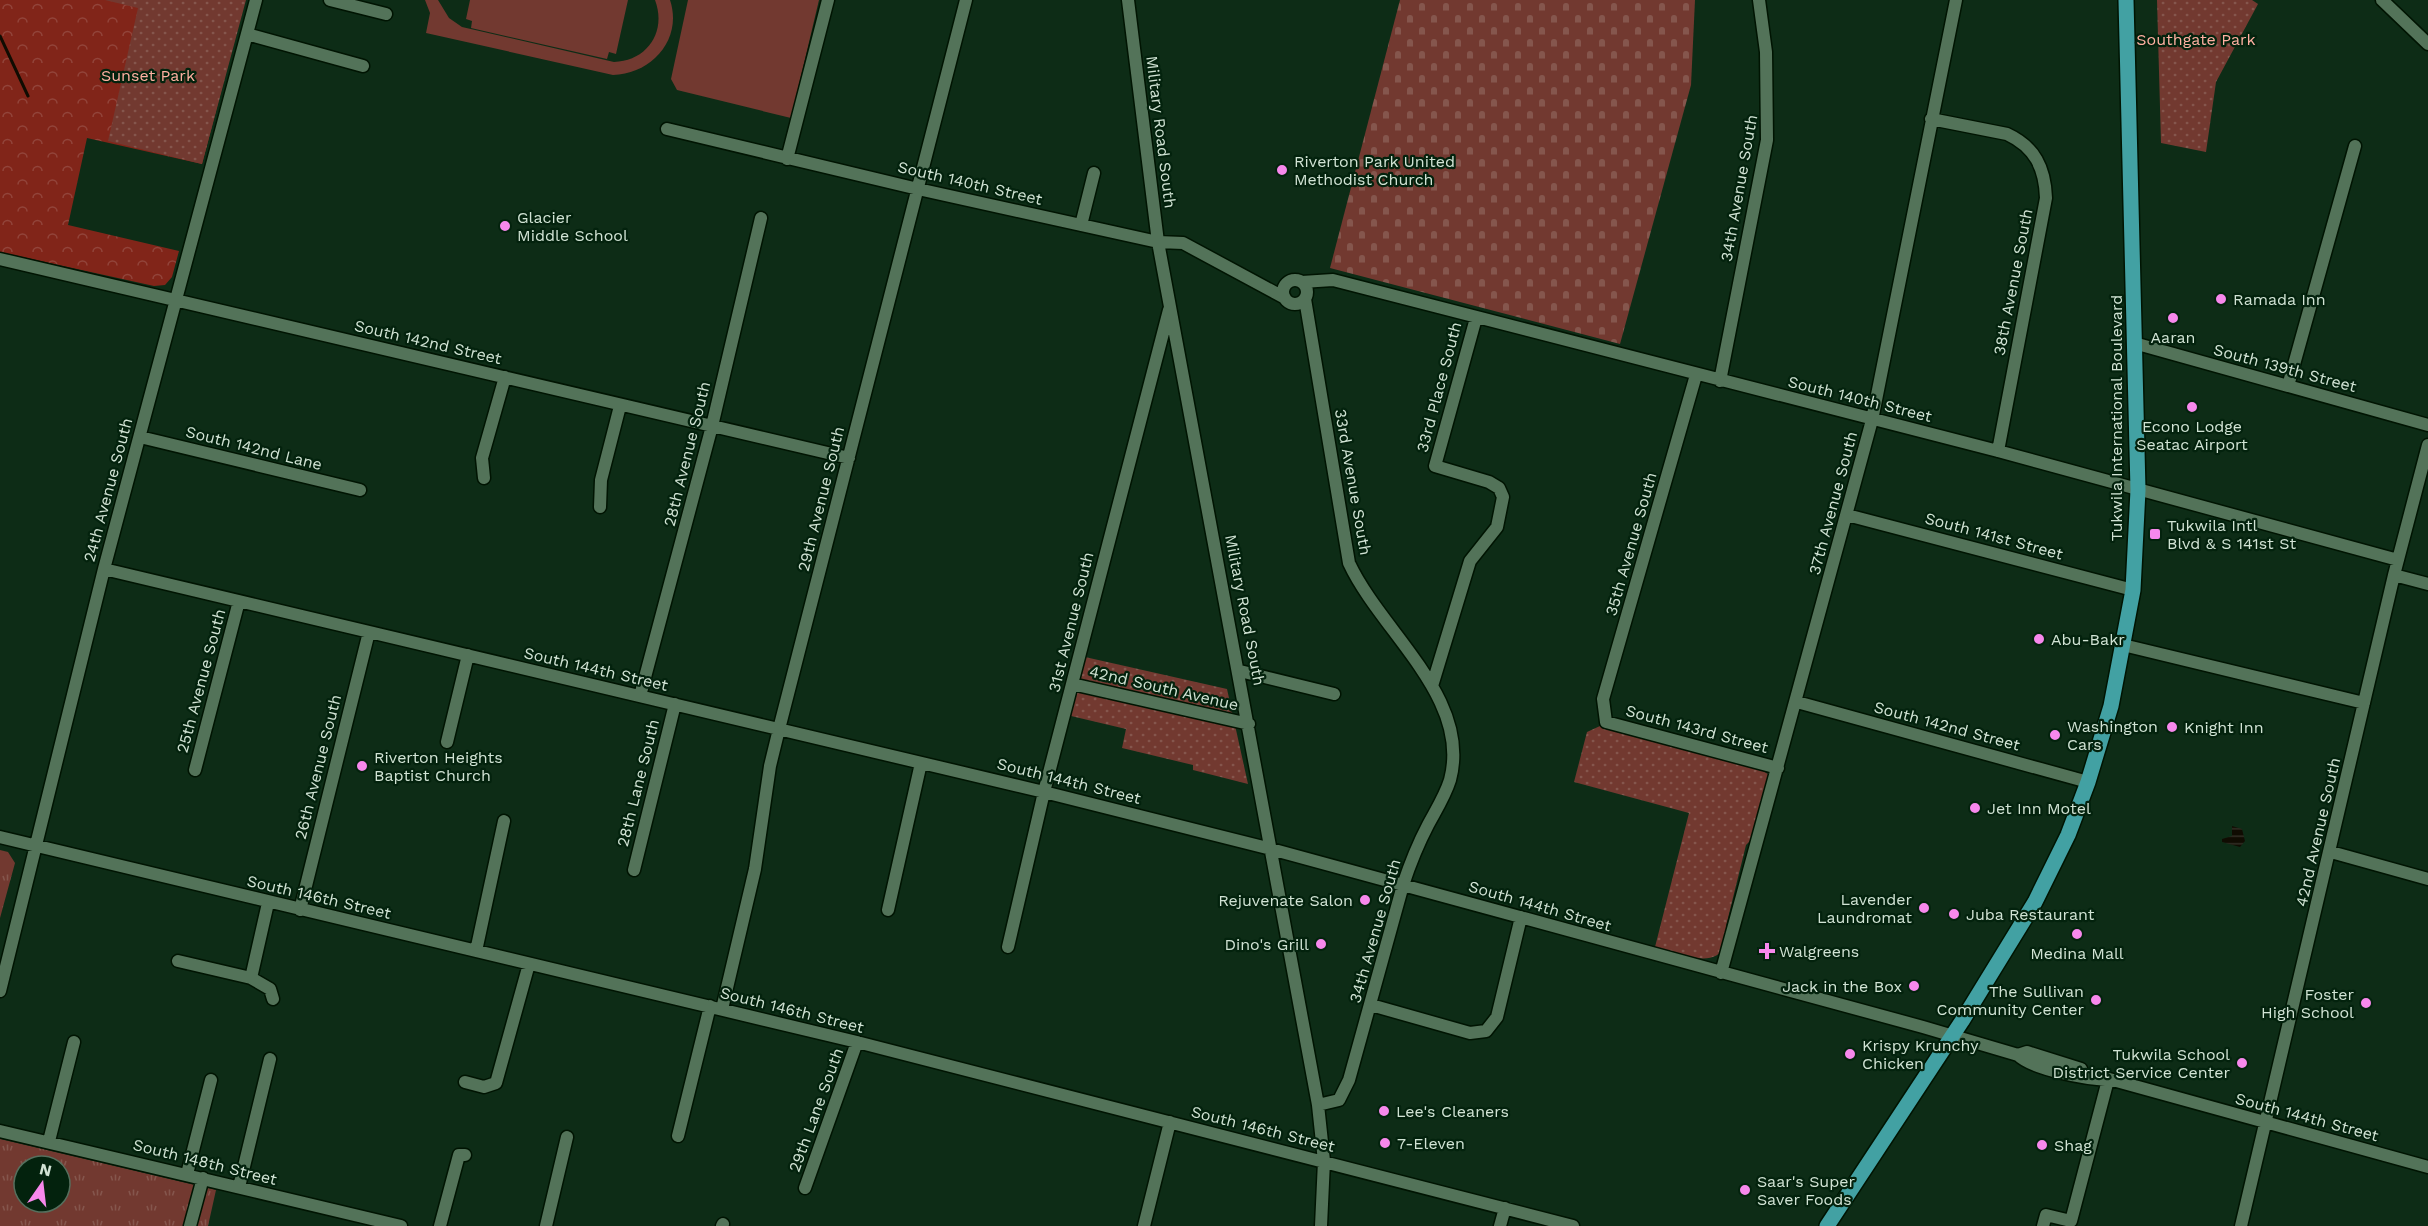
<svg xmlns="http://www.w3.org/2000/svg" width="2428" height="1226" viewBox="0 0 2428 1226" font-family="'Work Sans',sans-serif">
	<defs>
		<pattern id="grass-tufts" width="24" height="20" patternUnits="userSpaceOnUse" patternTransform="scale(1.5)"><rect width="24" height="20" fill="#723930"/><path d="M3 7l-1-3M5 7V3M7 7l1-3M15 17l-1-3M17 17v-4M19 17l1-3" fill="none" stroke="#85564d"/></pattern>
		<pattern id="forest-crowns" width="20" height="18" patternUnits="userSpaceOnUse" patternTransform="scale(1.5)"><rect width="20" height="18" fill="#812519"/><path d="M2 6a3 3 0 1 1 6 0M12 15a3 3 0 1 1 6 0" fill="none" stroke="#92443a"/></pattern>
		<pattern id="cemetery-stones" width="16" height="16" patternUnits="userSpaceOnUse" patternTransform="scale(1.5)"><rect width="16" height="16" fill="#723930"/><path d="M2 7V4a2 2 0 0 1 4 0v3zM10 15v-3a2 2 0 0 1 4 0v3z" fill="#85564d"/></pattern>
		<pattern id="park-dots" width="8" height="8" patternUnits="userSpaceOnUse" patternTransform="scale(1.5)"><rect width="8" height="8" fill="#723930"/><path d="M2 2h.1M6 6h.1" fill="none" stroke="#85564d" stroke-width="1.8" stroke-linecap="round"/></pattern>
		<pattern id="water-rules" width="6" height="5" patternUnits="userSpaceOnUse" patternTransform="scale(1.5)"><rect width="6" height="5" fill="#100c02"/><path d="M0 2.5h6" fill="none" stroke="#322f26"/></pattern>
	</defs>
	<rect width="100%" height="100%" fill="#0d2c16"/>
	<path fill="url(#grass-tufts)" fill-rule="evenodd" d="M 0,850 L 8,852 L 15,863 L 0,918 Z
		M 0,1139 L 216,1190 L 208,1226 L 0,1226 ZM 24,1166 L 60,1166 L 60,1202 L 24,1202 Z"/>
	<path fill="url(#forest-crowns)" d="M 0,0 L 245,0 L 202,164 L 87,138 L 68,225 L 179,251 L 172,277 L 165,285 L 154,286 L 0,252 Z"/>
	<path fill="url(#cemetery-stones)" d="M 1400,0 L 1695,0 L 1691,85 L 1620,344 L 1330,268 Z"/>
	<path fill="url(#park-dots)" d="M 105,0 L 246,0 L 202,164 L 108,141 L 138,8 Z
		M 2157,0 L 2252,0 L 2258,4 L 2216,82 L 2206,152 L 2161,143 Z
		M 1085,657 L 1227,689 L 1248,784 L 1193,770 L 1193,765 L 1122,748 L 1126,729 L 1071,716 Z
		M 1600,726 L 1762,770 L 1769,775 L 1754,837 L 1746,845 L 1726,926 C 1728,933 1726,938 1724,945 C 1717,971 1674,952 1655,947 L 1689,813 L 1574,782 L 1587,732 Z"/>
	<path fill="#723930" d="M 425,0 L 438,0 L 449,18 L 462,27 L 614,62 C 647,61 667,32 655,0 L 670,0 C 683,39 652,74 613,75 L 426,33 L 430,13 Z
		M 470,0 L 628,0 L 616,54 L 609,52 L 607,59 L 471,28 L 472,21 L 466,19 Z
		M 688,0 L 819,0 L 791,118 L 677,90 L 671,79 Z"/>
	<path fill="url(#water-rules)" d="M 2232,826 L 2242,829 L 2245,841 L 2240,847 L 2222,842 L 2222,839 L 2232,836 Z"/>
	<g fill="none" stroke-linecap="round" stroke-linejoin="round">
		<path stroke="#100c02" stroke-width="3" d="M 0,36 L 28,96"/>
		<defs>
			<path id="minor" d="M 330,0 L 386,14
				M 1128,0 L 1158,242 L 1318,1105 L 1324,1161 L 1321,1226
				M 2382,0 L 2428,44
				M 247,34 L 363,66
				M 1931,119 L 2007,134 C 2035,147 2045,168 2046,198 L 1998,451
				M 667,129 L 918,189 L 1158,242 L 1183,243 L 1285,298
				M 787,159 L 828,0
				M 1081,225 L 1094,173
				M 0,259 L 849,458
				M1283 292a12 12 0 1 1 24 0a12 12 0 1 1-24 0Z
				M 1302,282 L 1333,280 L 1998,451 L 2398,560
				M 1305,299 L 1349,563 C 1381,632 1472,698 1450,780 C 1445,796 1436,810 1428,825 C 1418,844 1410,864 1403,885 L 1349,1080 L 1339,1100 L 1318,1105
				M 2134,343 L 2428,425
				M 1696,375 L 1603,699 L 1606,722 L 1778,768
				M 1720,381 L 1767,140 L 1766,52 L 1759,0
				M 2288,386 L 2355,146
				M 140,437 L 360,490
				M 484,478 L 482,458 L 505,377
				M 600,507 L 601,480 L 620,406
				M 1847,515 L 2133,590
				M 104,569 L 1044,792 L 1271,849 L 1923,1027 L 2018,1055 C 2033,1070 2087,1079 2108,1080
				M 2394,575 L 2428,584
				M 2123,645 L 2364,703
				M 1240,671 L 1334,694
				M 1072,684 L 1249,724
				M 1432,686 L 1470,561 L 1497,527 L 1503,497 L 1499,488 L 1489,482 L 1435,466 L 1476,318
				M 640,696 L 712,426 L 761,218
				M 1797,702 L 2088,782
				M 447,742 L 468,655
				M 195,770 L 239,601
				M 0,837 L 857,1042 L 1573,1226
				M 2331,852 L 2428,879
				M 634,870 L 675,704
				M 268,903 L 251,978 L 270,989 L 273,999
				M 300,910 L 369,632
				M 888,910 L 921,763
				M 1008,947 L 1044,792 L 1169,310
				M 476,951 L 504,821
				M 178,961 L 251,978
				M 1721,973 L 1872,420 L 1956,0
				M 0,991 L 104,569 L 256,0
				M 1371,1005 L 1470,1033 L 1486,1031 L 1497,1017 L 1521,917
				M 722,1009 L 755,869 L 770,766 L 779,729 L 966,0
				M 2018,1055 L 2027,1052 L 2081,1069
				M 2102,1077 L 2428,1167
				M 465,1082 L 484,1087 L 496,1083 L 529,964
				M 0,1131 L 401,1226
				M 678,1136 L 710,1006
				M 49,1141 L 74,1042
				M 187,1174 L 211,1080
				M 239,1187 L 270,1059
				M 805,1188 L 857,1042
				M 190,1226 L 203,1178
				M 440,1226 L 459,1155 L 465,1155
				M 546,1226 L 567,1137
				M 722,1226 L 723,1224
				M 1144,1226 L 1170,1122
				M 1500,1226 L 1505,1208
				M 2043,1226 L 2046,1215 L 2071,1221 L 2108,1080
				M 2241,1226 L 2394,575 L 2428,445"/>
			<path id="major" d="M 1827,1226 L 1962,1021 L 2035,902 L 2068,835 L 2088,782 L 2111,706 L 2133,590 L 2138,490 L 2126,0"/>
		</defs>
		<use href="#minor" stroke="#001402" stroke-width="15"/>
		<use href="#major" stroke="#001402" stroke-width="18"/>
		<use href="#minor" stroke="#537359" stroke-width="12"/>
		<use href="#major" stroke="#42a1a3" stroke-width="15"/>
	</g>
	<g fill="#f788ec" stroke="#03220d" stroke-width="2">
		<circle cx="1282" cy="170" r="6"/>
		<circle cx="505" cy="226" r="6"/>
		<circle cx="2221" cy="299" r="6"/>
		<circle cx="2173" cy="318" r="6"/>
		<circle cx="2192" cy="407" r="6"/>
		<rect x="2149" y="528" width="12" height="12" rx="3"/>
		<circle cx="2039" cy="639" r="6"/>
		<circle cx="2172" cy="727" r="6"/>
		<circle cx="2055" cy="735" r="6"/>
		<circle cx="362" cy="766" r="6"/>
		<circle cx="1975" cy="808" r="6"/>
		<circle cx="1365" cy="900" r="6"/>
		<circle cx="1924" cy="908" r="6"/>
		<circle cx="1954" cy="914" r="6"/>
		<circle cx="2077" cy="934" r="6"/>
		<circle cx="1321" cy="944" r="6"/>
		<path d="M1764 942h6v6h6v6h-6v6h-6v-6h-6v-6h6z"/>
		<circle cx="1914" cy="986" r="6"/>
		<circle cx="2096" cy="1000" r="6"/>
		<circle cx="2366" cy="1003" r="6"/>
		<circle cx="1850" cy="1054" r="6"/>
		<circle cx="2242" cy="1063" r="6"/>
		<circle cx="1384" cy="1111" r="6"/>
		<circle cx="1385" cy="1143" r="6"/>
		<circle cx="2042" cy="1145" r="6"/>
		<circle cx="1745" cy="1190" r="6"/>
	</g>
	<g text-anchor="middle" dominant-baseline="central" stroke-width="4.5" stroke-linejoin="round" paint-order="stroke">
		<g font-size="16" fill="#ffb0a2" stroke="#03220d">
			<text x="2196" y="39">Southgate Park</text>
			<text x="148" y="75">Sunset Park</text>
		</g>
		<g font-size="16" fill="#d1e3d4" stroke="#03220d">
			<text transform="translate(1161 132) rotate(83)">Military Road South</text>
			<text transform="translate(970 183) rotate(13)">South 140th Street</text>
			<text transform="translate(1739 188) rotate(-80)">34th Avenue South</text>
			<text transform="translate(2013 282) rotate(-79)">38th Avenue South</text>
			<text transform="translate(428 342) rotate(13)">South 142nd Street</text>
			<text transform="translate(2285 368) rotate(15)">South 139th Street</text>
			<text transform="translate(1439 387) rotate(-75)">33rd Place South</text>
			<text transform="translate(1860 399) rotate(14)">South 140th Street</text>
			<text transform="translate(2116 418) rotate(-90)">Tukwila International Boulevard</text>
			<text transform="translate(254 448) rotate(14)">South 142nd Lane</text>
			<text transform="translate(687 454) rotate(-76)">28th Avenue South</text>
			<text transform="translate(1353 482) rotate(80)">33rd Avenue South</text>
			<text transform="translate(108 490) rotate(-75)">24th Avenue South</text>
			<text transform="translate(821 499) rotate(-76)">29th Avenue South</text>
			<text transform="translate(1833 503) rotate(-75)">37th Avenue South</text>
			<text transform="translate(1994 536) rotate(15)">South 141st Street</text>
			<text transform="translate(1631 544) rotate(-74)">35th Avenue South</text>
			<text transform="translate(1245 610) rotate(79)">Military Road South</text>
			<text transform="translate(1071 622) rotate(-76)">31st Avenue South</text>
			<text transform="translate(596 669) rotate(13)">South 144th Street</text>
			<text transform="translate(201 681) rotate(-75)">25th Avenue South</text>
			<text transform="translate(1164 688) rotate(13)">42nd South Avenue</text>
			<text transform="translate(1947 726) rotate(15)">South 142nd Street</text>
			<text transform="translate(1697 729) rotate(15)">South 143rd Street</text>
			<text transform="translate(318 767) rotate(-76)">26th Avenue South</text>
			<text transform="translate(1069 781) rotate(14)">South 144th Street</text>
			<text transform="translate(638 783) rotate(-76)">28th Lane South</text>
			<text transform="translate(2318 832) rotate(-77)">42nd Avenue South</text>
			<text transform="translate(319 897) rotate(13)">South 146th Street</text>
			<text transform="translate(1540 906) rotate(16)">South 144th Street</text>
			<text transform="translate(1375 931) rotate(-74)">34th Avenue South</text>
			<text transform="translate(792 1010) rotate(14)">South 146th Street</text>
			<text transform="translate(816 1110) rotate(-70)">29th Lane South</text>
			<text transform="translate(2307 1117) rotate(15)">South 144th Street</text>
			<text transform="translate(1263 1129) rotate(14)">South 146th Street</text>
			<text transform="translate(205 1162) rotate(14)">South 148th Street</text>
		</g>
		<g font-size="16" fill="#d1e3d4" stroke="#03220d" text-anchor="start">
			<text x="1294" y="161">Riverton Park United<tspan x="1294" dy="18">Methodist Church</tspan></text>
			<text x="517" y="217">Glacier<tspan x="517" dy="18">Middle School</tspan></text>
			<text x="2233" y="299">Ramada Inn</text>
			<text x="2173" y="337" text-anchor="middle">Aaran</text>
			<text x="2192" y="426" text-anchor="middle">Econo Lodge<tspan x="2192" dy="18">Seatac Airport</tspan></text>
			<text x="2167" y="525">Tukwila Intl<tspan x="2167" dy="18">Blvd &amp; S 141st St</tspan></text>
			<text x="2051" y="639">Abu-Bakr</text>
			<text x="2067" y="726">Washington<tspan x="2067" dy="18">Cars</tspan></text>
			<text x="2184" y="727">Knight Inn</text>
			<text x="374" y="757">Riverton Heights<tspan x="374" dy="18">Baptist Church</tspan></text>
			<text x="1987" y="808">Jet Inn Motel</text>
			<text x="1912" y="899" text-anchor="end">Lavender<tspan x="1912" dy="18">Laundromat</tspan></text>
			<text x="1353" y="900" text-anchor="end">Rejuvenate Salon</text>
			<text x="1966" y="914">Juba Restaurant</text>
			<text x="1309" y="944" text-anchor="end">Dino's Grill</text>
			<text x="1779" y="951">Walgreens</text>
			<text x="2077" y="953" text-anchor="middle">Medina Mall</text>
			<text x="1902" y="986" text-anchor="end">Jack in the Box</text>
			<text x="2084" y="991" text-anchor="end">The Sullivan<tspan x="2084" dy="18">Community Center</tspan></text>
			<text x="2354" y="994" text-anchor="end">Foster<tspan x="2354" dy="18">High School</tspan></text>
			<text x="1862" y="1045">Krispy Krunchy<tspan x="1862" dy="18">Chicken</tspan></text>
			<text x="2230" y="1054" text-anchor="end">Tukwila School<tspan x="2230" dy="18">District Service Center</tspan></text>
			<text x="1396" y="1111">Lee's Cleaners</text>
			<text x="1397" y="1143">7-Eleven</text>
			<text x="2054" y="1145">Shag</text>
			<text x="1757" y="1181">Saar's Super<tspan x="1757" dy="18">Saver Foods</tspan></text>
		</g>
	</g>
	<g transform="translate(42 1184) rotate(14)"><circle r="28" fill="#03220d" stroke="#556f5d" stroke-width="1.5"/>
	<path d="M0-4.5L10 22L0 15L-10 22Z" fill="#f788ec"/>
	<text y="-9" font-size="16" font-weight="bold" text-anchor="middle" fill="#d1e3d4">N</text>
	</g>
</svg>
